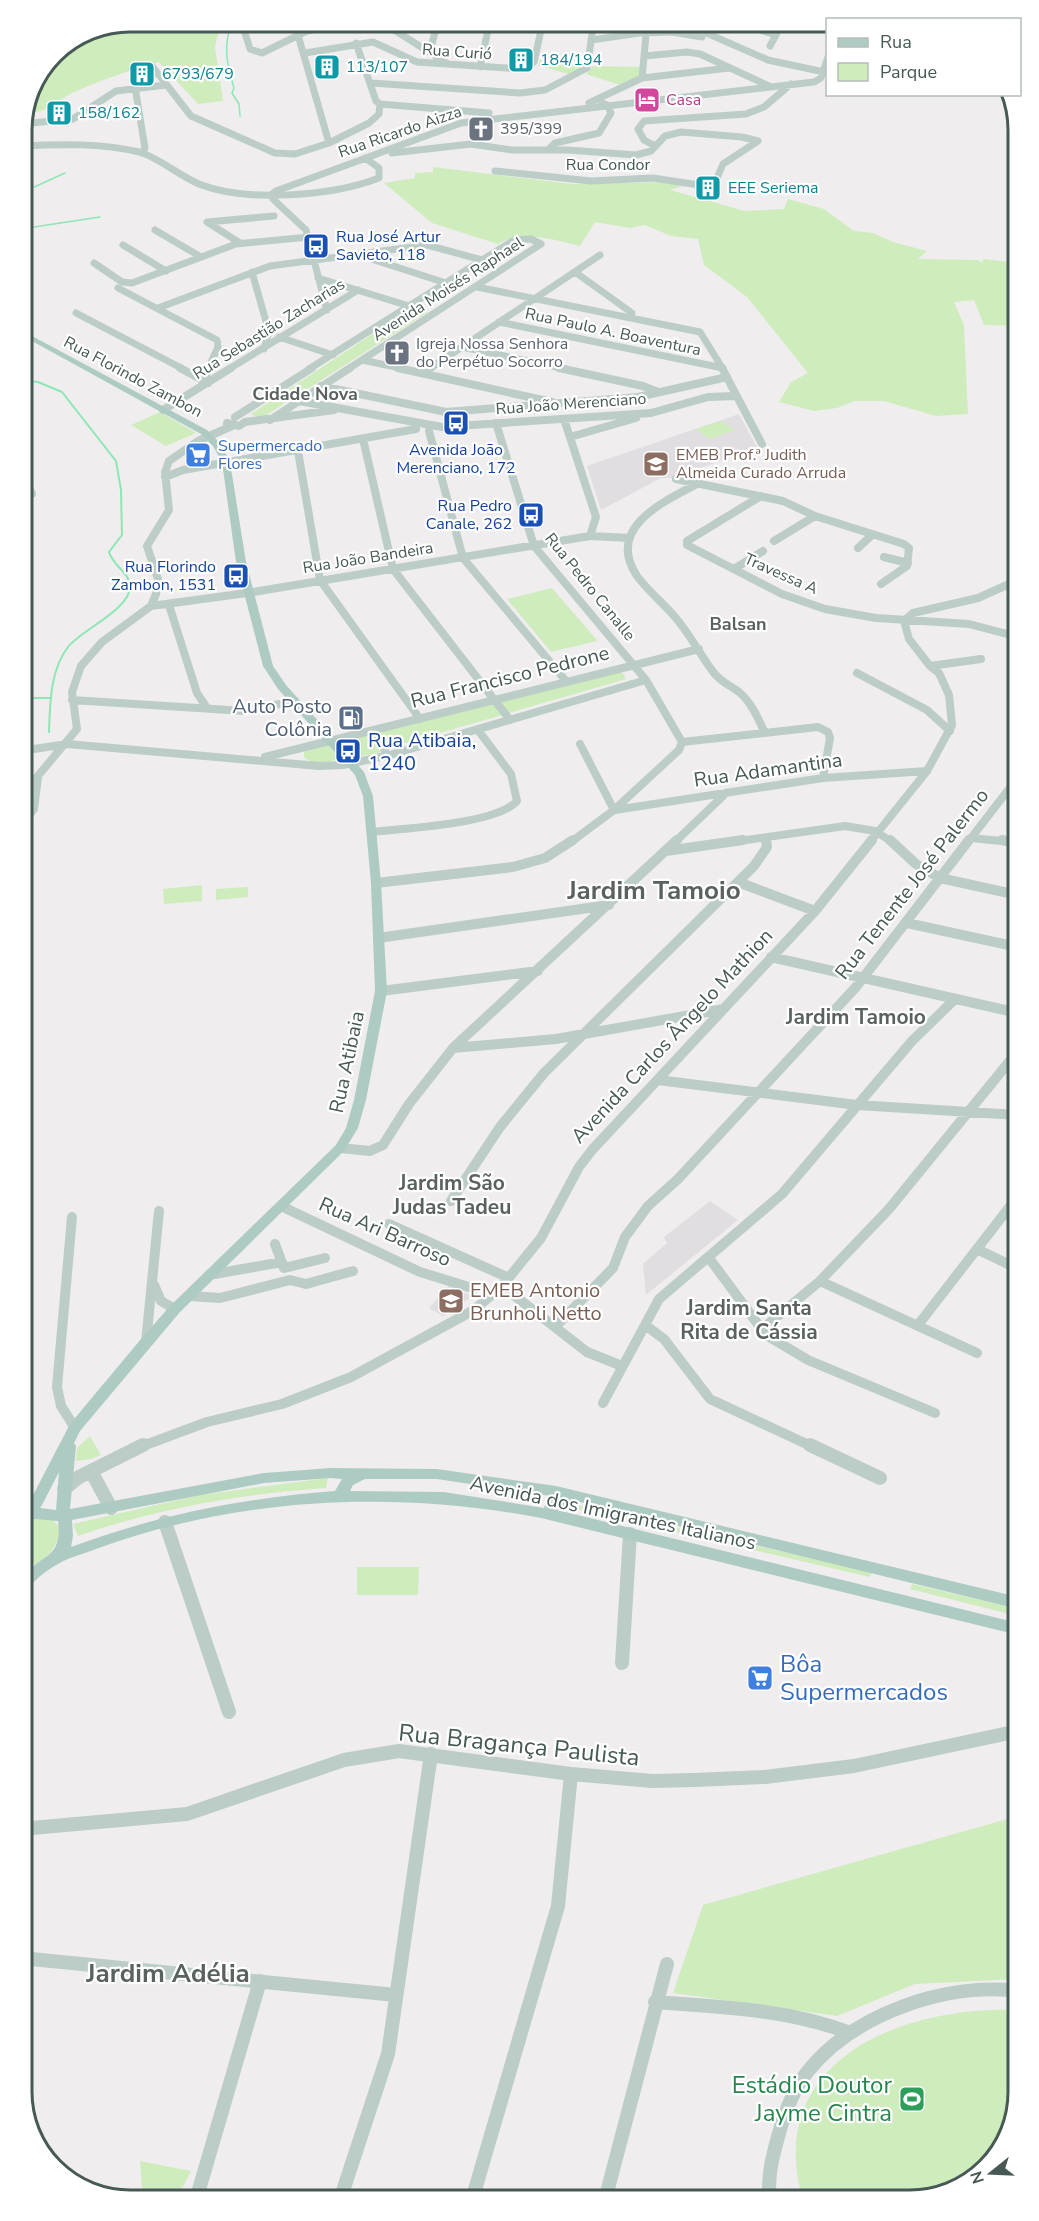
<svg xmlns="http://www.w3.org/2000/svg" width="1039" height="2221" viewBox="0 0 1039 2221" font-family="'Nunito Sans',sans-serif">
	<rect width="100%" height="100%" fill="#f0edef"/>
	<path fill="#e1dee1" d="M 739,414 L 757,447 L 674,478 L 661,478 L 601,510 L 587,466 Z
		M 710,1201 L 738,1220 L 646,1295 L 643,1264 L 667,1243 L 664,1237 Z
		M 449,1286 L 473,1296 L 443,1316 L 429,1308 Z"/>
	<path fill="#cfecbd" d="M 129,21 L 221,23 L 215,47 L 223,101 L 198,104 L 159,62 C 136,68 86,85 67,96 C 49,107 48,112 25,113 L 53,52 L 88,29 Z
		M 540,60 L 585,62 L 583,68 L 571,75 L 538,65 Z
		M 593,66 L 641,67 L 639,78 L 623,86 L 586,74 Z
		M 433,167 L 572,184 L 664,182 L 683,186 L 670,190 L 745,211 L 784,209 L 788,199 L 824,209 L 854,231 L 873,233 L 893,242 L 927,251 L 918,259 L 978,260 L 982,263 L 983,259 L 1018,263 L 1018,326 L 984,325 L 974,300 L 954,302 L 964,325 L 968,414 L 936,416 L 884,401 L 855,401 L 837,408 L 814,411 L 779,402 L 791,382 L 808,373 L 747,297 L 704,265 L 698,239 L 671,236 L 645,225 L 630,228 L 595,222 L 580,246 C 553,240 524,229 498,244 L 432,223 L 384,183 L 415,178 L 415,173 L 433,172 Z
		M 415,306 L 428,312 L 265,416 L 258,418 L 251,414 Z
		M 160,412 L 196,433 L 166,446 L 131,425 Z
		M 721,421 L 735,430 L 709,439 L 696,429 Z
		M 552,588 L 597,640 L 597,641 L 551,652 L 507,599 Z
		M 619,672 L 623,673 L 626,679 L 388,748 L 385,739 L 378,731 Z
		M 370,735 L 380,741 L 382,750 L 379,753 L 355,757 L 343,740 Z
		M 326,743 L 340,759 C 328,762 314,767 304,757 L 304,752 Z
		M 202,885 L 202,901 L 164,904 L 163,889 Z
		M 248,887 L 248,897 L 216,900 L 216,889 Z
		M 90,1436 L 101,1455 L 91,1459 L 76,1461 L 77,1448 Z
		M 328,1478 L 326,1488 C 242,1494 158,1508 78,1536 L 73,1524 L 200,1495 Z
		M 564,1502 L 872,1572 L 870,1577 L 564,1506 Z
		M 29,1517 L 51,1518 L 62,1530 C 53,1554 45,1561 21,1570 L 21,1526 Z
		M 357,1567 L 419,1567 L 418,1595 L 357,1595 Z
		M 912,1584 L 1018,1609 L 1018,1616 L 910,1589 Z
		M 1018,1816 L 1018,1979 L 915,1984 L 837,2016 L 673,1993 L 703,1905 Z
		M 1018,2010 L 1018,2092 L 1000,2152 L 951,2192 L 910,2200 L 803,2200 C 762,2060 904,2005 1018,2010 Z
		M 140,2161 L 191,2171 L 184,2185 L 172,2200 L 143,2200 Z"/>
	<g fill="none" stroke-linecap="round" stroke-linejoin="round">
		<path stroke="#8ce7b4" stroke-width="1.5" d="M 233,21 C 222,44 227,65 234,88 L 232,93 L 239,104 L 240,116
			M 21,193 L 65,173
			M 21,229 L 100,217"/>
		<path stroke="#8ce7b4" stroke-width="2" d="M 21,380 L 38,382 L 62,392 L 116,461 L 121,490 L 122,535 L 109,552 C 113,566 130,573 130,586 C 131,609 81,630 68,647 C 50,670 50,704 49,732
			M 21,698 L 51,698
			M 21,765 L 29,759"/>
		<path stroke="#bcccc7" stroke-width="7" d="M 257,21 L 251,24 L 245,33 L 250,49 L 262,53 L 307,31 L 356,21
			M 380,21 L 448,64
			M 679,21 L 768,60 L 824,72
			M 731,21 L 776,35 L 783,21
			M 643,33 L 672,32 L 702,37
			M 298,35 L 329,143
			M 591,40 L 640,33
			M 770,46 L 776,35
			M 430,51 L 438,21
			M 305,53 L 373,42 L 417,62 L 521,69 L 534,62 L 543,21
			M 644,56 L 687,52 L 700,54 L 769,86
			M 152,66 L 191,116 L 275,153 L 295,154 L 329,143 L 369,123 L 379,114 L 380,104 L 376,101 L 356,43
			M 480,67 L 490,21
			M 642,78 L 729,68
			M 371,83 L 520,93 L 545,90 L 587,68 L 594,21
			M 135,87 L 145,148 L 142,153
			M 589,103 L 642,78 L 646,35
			M 380,104 L 489,113
			M 21,124 L 73,119 L 116,91 L 166,85
			M 21,146 C 60,144 101,143 139,152 C 160,158 179,176 199,184 C 247,203 332,196 379,178 L 379,168 L 365,158
			M 655,146 L 644,140 L 638,129 L 644,121 L 746,114 L 764,107 L 791,84
			M 549,149 L 555,143 L 599,133 L 611,113 L 607,105 L 602,103
			M 392,153 L 471,144 L 512,150 L 568,150 L 636,155 L 651,151 L 665,136 L 681,132 L 742,137 L 758,141 L 723,164 L 715,183 L 699,185 L 653,178 L 591,181 L 495,171
			M 155,230 L 201,257
			M 240,243 L 207,222 L 274,216
			M 123,245 L 166,271
			M 362,256 L 446,283
			M 94,263 L 122,282 L 132,283 L 236,244 L 309,237
			M 252,272 L 269,332 L 264,349
			M 575,272 L 632,313 L 631,317
			M 477,287 L 700,332 L 723,369
			M 118,288 L 217,340 L 218,347 L 208,369
			M 158,308 L 270,266 L 427,245 L 482,260
			M 327,310 L 306,230 L 273,199 L 272,194 L 276,191 L 461,123 L 814,82 L 821,78 L 828,57
			M 76,313 L 183,369
			M 499,322 L 723,368
			M 279,337 L 333,355
			M 462,347 L 566,369
			M 362,360 L 405,369
			M 229,369 L 358,290
			M 309,369 L 409,306 L 318,278
			M 348,369 L 541,244 L 531,239 L 514,240 L 409,306
			M 429,369 L 600,255"/>
		<path stroke="#bcccc7" stroke-width="8" d="M 180,368 L 208,383
			M 398,368 L 552,402
			M 559,368 L 643,386 L 658,392
			M 722,368 L 762,444
			M 424,373 L 431,368
			M 204,380 L 209,368
			M 321,386 L 446,412 L 638,397 L 727,377
			M 299,401 L 442,427 L 651,413 L 708,397 L 736,396
			M 163,410 L 231,368
			M 235,417 L 312,368
			M 564,419 L 596,517 L 590,536
			M 270,420 L 350,368
			M 227,423 L 239,426 L 245,422 L 334,410
			M 496,423 L 534,546 L 646,680 L 682,742
			M 429,431 L 463,558 L 566,681
			M 570,437 L 636,418
			M 363,439 L 393,569 L 510,720
			M 298,451 L 320,580 L 420,719
			M 21,470 L 32,494
			M 165,477 L 183,470 L 416,429
			M 676,479 L 783,501 L 815,516 L 904,544 L 909,548 L 907,566 L 881,584
			M 697,484 C 663,502 605,528 637,576 C 648,591 663,603 675,617 C 690,634 700,655 714,673 C 722,683 730,685 739,692 C 751,702 758,718 764,731
			M 761,496 L 687,541 L 687,545 L 782,594 L 825,609 L 876,618 L 969,624 L 1018,637
			M 774,541 L 815,516
			M 858,548 L 872,535
			M 884,557 L 908,563
			M 734,569 L 763,551
			M 169,605 L 197,693 L 207,708
			M 151,606 L 247,593 L 590,536 L 630,538
			M 904,621 L 913,613 L 978,598 L 1018,580
			M 930,666 L 981,659
			M 857,673 L 927,710 L 950,731
			M 72,700 L 245,711 L 295,701
			M 368,732 L 383,741 L 386,756
			M 682,742 L 818,727 L 828,732 L 830,738 L 823,778
			M 580,744 L 614,810
			M 21,751 L 67,744 L 319,766 L 343,765 L 386,756 L 646,680
			M 265,757 L 699,649
			M 615,810 L 823,778 L 927,771
			M 21,811 L 32,783 L 77,729 L 72,692 L 81,666 L 102,642 L 151,606 L 156,594 L 158,579 L 147,546 L 169,510 L 165,472 L 169,461 L 198,441 L 232,426
			M 21,826 L 34,809 L 38,777
			M 373,832 C 406,828 497,824 517,801 L 511,774 L 478,730
			M 971,838 L 1011,842
			M 766,839 L 766,842
			M 571,842 L 614,810 L 679,750 L 682,742
			M 675,842 L 726,793
			M 732,842 L 845,826 L 875,831 L 892,842
			M 870,842 L 927,771 L 952,725 L 949,695 L 939,673 L 930,666 L 909,639 L 904,621
			M 968,842 L 1012,785"/>
		<path stroke="#bcccc7" stroke-width="10" d="M 890,840 L 916,864 L 940,878 L 1018,895
			M 1002,840 L 1018,843
			M 666,851 L 743,840
			M 738,882 L 815,911
			M 376,883 L 513,867 L 545,858 L 573,840
			M 907,923 L 1018,947
			M 378,938 L 609,905
			M 771,957 L 1018,1013
			M 381,991 L 538,971
			M 453,1048 L 556,1039 L 724,1009
			M 658,1080 L 857,1105 L 1018,1115
			M 340,1148 L 370,1151 L 383,1145 L 409,1104 L 453,1048 L 677,840
			M 451,1201 L 500,1127 L 544,1073 L 754,866 L 767,847 L 766,840
			M 281,1206 L 420,1272 L 475,1289
			M 72,1217 L 57,1387 L 61,1406 L 75,1428
			M 389,1224 L 509,1278
			M 275,1244 L 283,1266
			M 977,1249 L 1018,1269
			M 709,1258 L 766,1335 L 808,1360 L 935,1413
			M 284,1268 L 325,1258
			M 209,1275 L 282,1262
			M 820,1281 L 977,1353
			M 154,1285 L 161,1301 L 175,1309
			M 502,1286 L 587,1352 L 622,1366
			M 190,1296 L 220,1298 L 290,1280 L 306,1284 L 353,1271
			M 645,1325 L 664,1339 L 710,1399 L 813,1447
			M 918,1325 L 1018,1196
			M 556,1326 L 613,1268 L 625,1237 L 648,1206 L 678,1179 L 856,987 L 969,840
			M 761,1330 L 820,1281 L 889,1209 L 1018,1051
			M 146,1342 L 159,1211
			M 603,1403 L 659,1299 L 782,1194 L 912,1041 L 955,999
			M 140,1447 L 207,1422 L 282,1404 L 351,1377 L 474,1310 L 502,1286 L 541,1238 L 579,1167 L 592,1150 L 815,911 L 872,840"/>
		<path stroke="#bcccc7" stroke-width="14" d="M 810,1445 L 880,1478
			M 91,1471 L 111,1508
			M 64,1489 L 79,1477 L 143,1445
			M 165,1522 L 229,1712
			M 622,1663 L 630,1534
			M 21,1829 L 187,1814 L 344,1760 L 399,1751 L 571,1774 L 652,1781 L 694,1780 L 765,1777 L 854,1766 L 1018,1731
			M 21,1958 L 396,1995
			M 655,2002 C 721,2007 786,2009 848,2032
			M 196,2200 L 260,1981
			M 340,2200 L 388,2054 L 431,1754
			M 472,2200 L 558,1906 L 571,1774
			M 605,2200 L 667,1964
			M 770,2200 C 767,2179 772,2158 778,2137 C 784,2114 793,2090 808,2071 C 854,2014 946,1982 1018,1991"/>
		<path fill="#aecbc3" fill-rule="evenodd" d="M 21,330 L 207,430 L 220,443 L 230,462 L 246,562 L 273,666 L 286,685 L 364,772 L 373,796 L 381,883 L 387,991 L 366,1100 L 358,1128 L 344,1151 L 180,1312 L 80,1431 L 74,1443 L 76,1446 L 70,1509 L 264,1473 L 331,1468 L 437,1469 L 556,1486 L 1018,1597 L 1018,1609 L 576,1501 L 558,1508 L 557,1510 L 1018,1623 L 1018,1635 L 541,1518 C 394,1490 238,1497 96,1549 C 84,1554 69,1557 58,1564 C 51,1568 42,1574 36,1580 C 30,1585 28,1593 21,1596 L 21,1577 C 41,1554 63,1559 58,1521 L 35,1519 L 21,1523 L 21,1509 L 30,1501 L 70,1424 L 141,1339 L 170,1306 L 336,1145 L 346,1128 L 354,1100 L 375,991 L 371,883 L 363,796 L 355,775 L 278,689 L 263,666 L 236,562 L 222,462 L 213,446 L 201,434 L 21,335 ZM 59,1472 L 56,1510 L 40,1508 L 42,1505 ZM 331,1478 L 342,1479 L 335,1491 C 244,1498 157,1515 71,1547 L 73,1536 L 72,1520 L 264,1483 ZM 365,1479 L 437,1479 L 557,1497 L 547,1500 L 544,1508 L 444,1492 L 350,1491 L 353,1485 Z"/>
	</g>
	<defs>
		<symbol id="building-square" viewBox="-11 -11 22 22"><rect x="-9" y="-9" width="18" height="18" rx="4" fill="#0f9aa8" stroke="#fff"/><path d="M-4-6H4V6H1V3H-1V6H-4ZM-2.5-4.3h1.7v1.8h-1.7ZM.8-4.3h1.7v1.8H.8ZM-2.5-1h1.7V.8h-1.7ZM.8-1h1.7V.8H.8Z" fill="#fff"/></symbol>
		<symbol id="hotel-square" viewBox="-11 -11 22 22"><rect x="-9" y="-9" width="18" height="18" rx="4" fill="#d1479c" stroke="#fff"/><path d="M-6-4.5h1.5V1H6V5H4.5V3h-9V5H-6ZM-4 0a1.8 1.8 0 1 1 3.6 0ZM.5 0V-2.5h3Q6-2.5 6 0Z" fill="#fff"/></symbol>
		<symbol id="church-square" viewBox="-11 -11 22 22"><rect x="-9" y="-9" width="18" height="18" rx="4" fill="#6b7280" stroke="#fff"/><path d="M-1.2-6h2.4v3.5h3.3v2.4h-3.3V6h-2.4V-.1h-3.3v-2.4h3.3Z" fill="#fff"/></symbol>
		<symbol id="bus-square" viewBox="-11 -11 22 22"><rect x="-9" y="-9" width="18" height="18" rx="4" fill="#1a4fb4" stroke="#fff"/><path d="M-5-6H5V4H4V6H2V4H-2V6H-4V4H-5ZM-3.5-4V0h7V-4ZM-3.5 1.2v1.5H-2V1.2ZM2 1.2v1.5H3.5V1.2Z" fill="#fff"/></symbol>
		<symbol id="supermarket-square" viewBox="-11 -11 22 22"><rect x="-9" y="-9" width="18" height="18" rx="4" fill="#3f7fe0" stroke="#fff"/><path d="M-6-5.5h2.5l.6 2H6L4.5 2H-2.5L-4.4-4H-6ZM-1.5 3.2a1.3 1.3 0 1 0 .1 0ZM3 3.2a1.3 1.3 0 1 0 .1 0Z" fill="#fff"/></symbol>
		<symbol id="school-square" viewBox="-11 -11 22 22"><rect x="-9" y="-9" width="18" height="18" rx="4" fill="#8d6e63" stroke="#fff"/><path d="M0-5L7-2L0 1L-7-2ZM-4 1L0 2.5L4 1V4Q0 6-4 4Z" fill="#fff"/></symbol>
		<symbol id="fuel-square" viewBox="-11 -11 22 22"><rect x="-9" y="-9" width="18" height="18" rx="4" fill="#5c6f8a" stroke="#fff"/><path d="M-5.5-6h7V0h2V4h1.3V-2.5L3-4.5l.8-.8L6-3V5H2.5V1h-1V6h-7ZM-4.2-4.7v3.2H.2V-4.7Z" fill="#fff"/></symbol>
		<symbol id="stadium-square" viewBox="-11 -11 22 22"><rect x="-9" y="-9" width="18" height="18" rx="4" fill="#2e9e5b" stroke="#fff"/><path d="M0-5a6.5 5 0 1 0 0 10a6.5 5 0 1 0 0-10ZM-3.5-1.8h7v3.6h-7Z" fill="#fff"/></symbol>
	</defs>
	<g fill-rule="evenodd">
		<use href="#building-square" x="506" y="45" width="30" height="30"/>
		<use href="#building-square" x="312" y="52" width="30" height="30"/>
		<use href="#building-square" x="127" y="59" width="30" height="30"/>
		<use href="#hotel-square" x="632" y="85" width="30" height="30"/>
		<use href="#building-square" x="44" y="98" width="30" height="30"/>
		<use href="#church-square" x="466" y="114" width="30" height="30"/>
		<use href="#building-square" x="693" y="173" width="30" height="30"/>
		<use href="#bus-square" x="301" y="231" width="30" height="30"/>
		<use href="#church-square" x="382" y="338" width="30" height="30"/>
		<use href="#bus-square" x="441" y="408" width="30" height="30"/>
		<use href="#supermarket-square" x="183" y="440" width="30" height="30"/>
		<use href="#school-square" x="641" y="449" width="30" height="30"/>
		<use href="#bus-square" x="516" y="500" width="30" height="30"/>
		<use href="#bus-square" x="221" y="561" width="30" height="30"/>
		<use href="#fuel-square" x="336" y="703" width="30" height="30"/>
		<use href="#bus-square" x="333" y="736" width="30" height="30"/>
		<use href="#school-square" x="436" y="1286" width="30" height="30"/>
		<use href="#supermarket-square" x="745" y="1663" width="30" height="30"/>
		<use href="#stadium-square" x="897" y="2084" width="30" height="30"/>
	</g>
	<g text-anchor="middle" dominant-baseline="central" stroke-width="4.5" stroke-linejoin="round" paint-order="stroke">
		<g font-size="16" fill="#465954" stroke="#fff">
			<text transform="translate(457 52) rotate(4)">Rua Curió</text>
			<text transform="translate(400 132) rotate(-19)">Rua Ricardo Aizza</text>
			<text x="608" y="165">Rua Condor</text>
			<text transform="translate(448 289) rotate(-33)">Avenida Moisés Raphael</text>
			<text transform="translate(269 329) rotate(-32)">Rua Sebastião Zacharias</text>
			<text transform="translate(613 332) rotate(12)">Rua Paulo A. Boaventura</text>
			<text transform="translate(133 377) rotate(28)">Rua Florindo Zambon</text>
			<text transform="translate(571 404) rotate(-4)">Rua João Merenciano</text>
			<text transform="translate(368 558) rotate(-9)">Rua João Bandeira</text>
			<text transform="translate(781 574) rotate(24)">Travessa A</text>
			<text transform="translate(590 587) rotate(51)">Rua Pedro Canalle</text>
		</g>
		<g font-size="16" fill="#0d838f" stroke="#fff" text-anchor="start">
			<text x="540" y="60">184/194</text>
			<text x="346" y="67">113/107</text>
			<text x="162" y="74">6793/679</text>
			<text x="78" y="113">158/162</text>
			<text x="728" y="188">EEE Seriema</text>
		</g>
		<g font-size="16" fill="#b23c85" stroke="#fff" text-anchor="start">
			<text x="666" y="100">Casa</text>
		</g>
		<g font-size="16" fill="#5b616d" stroke="#fff" text-anchor="start">
			<text x="500" y="129">395/399</text>
			<text x="416" y="344">Igreja Nossa Senhora<tspan x="416" dy="18">do Perpétuo Socorro</tspan></text>
		</g>
		<g font-size="16" fill="#164399" stroke="#fff" text-anchor="end">
			<text x="336" y="237" text-anchor="start">Rua José Artur<tspan x="336" dy="18">Savieto, 118</tspan></text>
			<text x="456" y="450" text-anchor="middle">Avenida João<tspan x="456" dy="18">Merenciano, 172</tspan></text>
			<text x="512" y="506">Rua Pedro<tspan x="512" dy="18">Canale, 262</tspan></text>
			<text x="216" y="567">Rua Florindo<tspan x="216" dy="18">Zambon, 1531</tspan></text>
		</g>
		<g font-size="16" fill="#366cbe" stroke="#fff" text-anchor="start">
			<text x="218" y="446">Supermercado<tspan x="218" dy="18">Flores</tspan></text>
		</g>
		<g font-size="16" fill="#785e54" stroke="#fff" text-anchor="start">
			<text x="676" y="455">EMEB Prof.ª Judith<tspan x="676" dy="18">Almeida Curado Arruda</tspan></text>
		</g>
		<g font-size="18" font-weight="bold" fill="#5a6260" stroke="#fff">
			<text x="305" y="394">Cidade Nova</text>
			<text x="738" y="624">Balsan</text>
		</g>
		<g font-size="20" fill="#465954" stroke="#fff">
			<text transform="translate(510 677) rotate(-14)">Rua Francisco Pedrone</text>
			<text transform="translate(768 770) rotate(-8)">Rua Adamantina</text>
			<text transform="translate(912 884) rotate(-52)">Rua Tenente José Palermo</text>
			<text transform="translate(672 1036) rotate(-47)">Avenida Carlos Ângelo Mathion</text>
			<text transform="translate(347 1062) rotate(-78)">Rua Atibaia</text>
			<text transform="translate(385 1232) rotate(24)">Rua Ari Barroso</text>
			<text transform="translate(613 1513) rotate(12)">Avenida dos Imigrantes Italianos</text>
		</g>
		<g font-size="20" fill="#4e5e75" stroke="#fff" text-anchor="end">
			<text x="332" y="706">Auto Posto<tspan x="332" dy="23">Colônia</tspan></text>
		</g>
		<g font-size="20" fill="#164399" stroke="#fff" text-anchor="start">
			<text x="368" y="740">Rua Atibaia,<tspan x="368" dy="23">1240</tspan></text>
		</g>
		<g font-size="20" fill="#785e54" stroke="#fff" text-anchor="start">
			<text x="470" y="1290">EMEB Antonio<tspan x="470" dy="23">Brunholi Netto</tspan></text>
		</g>
		<g font-size="21" font-weight="bold" fill="#5a6260" stroke="#fff">
			<text x="856" y="1017">Jardim Tamoio</text>
			<text x="452" y="1183">Jardim São<tspan x="452" dy="24">Judas Tadeu</tspan></text>
			<text x="749" y="1308">Jardim Santa<tspan x="749" dy="24">Rita de Cássia</tspan></text>
		</g>
		<g font-size="24" fill="#366cbe" stroke="#fff" text-anchor="start">
			<text x="780" y="1664">Bôa<tspan x="780" dy="28">Supermercados</tspan></text>
		</g>
		<g font-size="24" fill="#465954" stroke="#fff">
			<text transform="translate(519 1745) rotate(6)">Rua Bragança Paulista</text>
		</g>
		<g font-size="24" fill="#27864d" stroke="#fff" text-anchor="end">
			<text x="892" y="2085">Estádio Doutor<tspan x="892" dy="28">Jayme Cintra</tspan></text>
		</g>
		<g font-size="26" font-weight="bold" fill="#5a6260" stroke="#fff">
			<text x="654" y="890">Jardim Tamoio</text>
		</g>
		<g font-size="26" font-weight="bold" fill="#5a6260" stroke="#fff">
			<text x="168" y="1973">Jardim Adélia</text>
		</g>
	</g>
	<path d="M0 0H1039V2221H0ZM130 32H910A98 98 0 0 1 1008 130V2092A98 98 0 0 1 910 2190H130A98 98 0 0 1 32 2092V130A98 98 0 0 1 130 32Z" fill="#fff" fill-rule="evenodd"/>
	<path fill="none" stroke="#465954" stroke-width="3" d="M130 32H910A98 98 0 0 1 1008 130V2092A98 98 0 0 1 910 2190H130A98 98 0 0 1 32 2092V130A98 98 0 0 1 130 32Z"/>
	<rect x="826" y="18" width="195" height="78" fill="#ffffff" stroke="#b5bdbb" stroke-width="1.5"/>
	<rect x="838" y="38" width="30" height="9" fill="#aecbc3" stroke="#b5bdbb" stroke-width="1.5"/>
	<text x="880" y="48" font-size="18" fill="#465954">Rua</text>
	<rect x="838" y="63" width="30" height="18" fill="#cfecbd" stroke="#b5bdbb" stroke-width="1.5"/>
	<text x="880" y="78" font-size="18" fill="#465954">Parque</text>
	<g transform="translate(991 2173) rotate(252)" stroke="#ffffff" stroke-width="4.5" paint-order="stroke">
	<path d="M0-4.5L10 22L0 15L-10 22Z" fill="#465954"/>
	<text y="-9" font-size="16" font-weight="bold" text-anchor="middle" fill="#465954">N</text>
	</g>
</svg>
